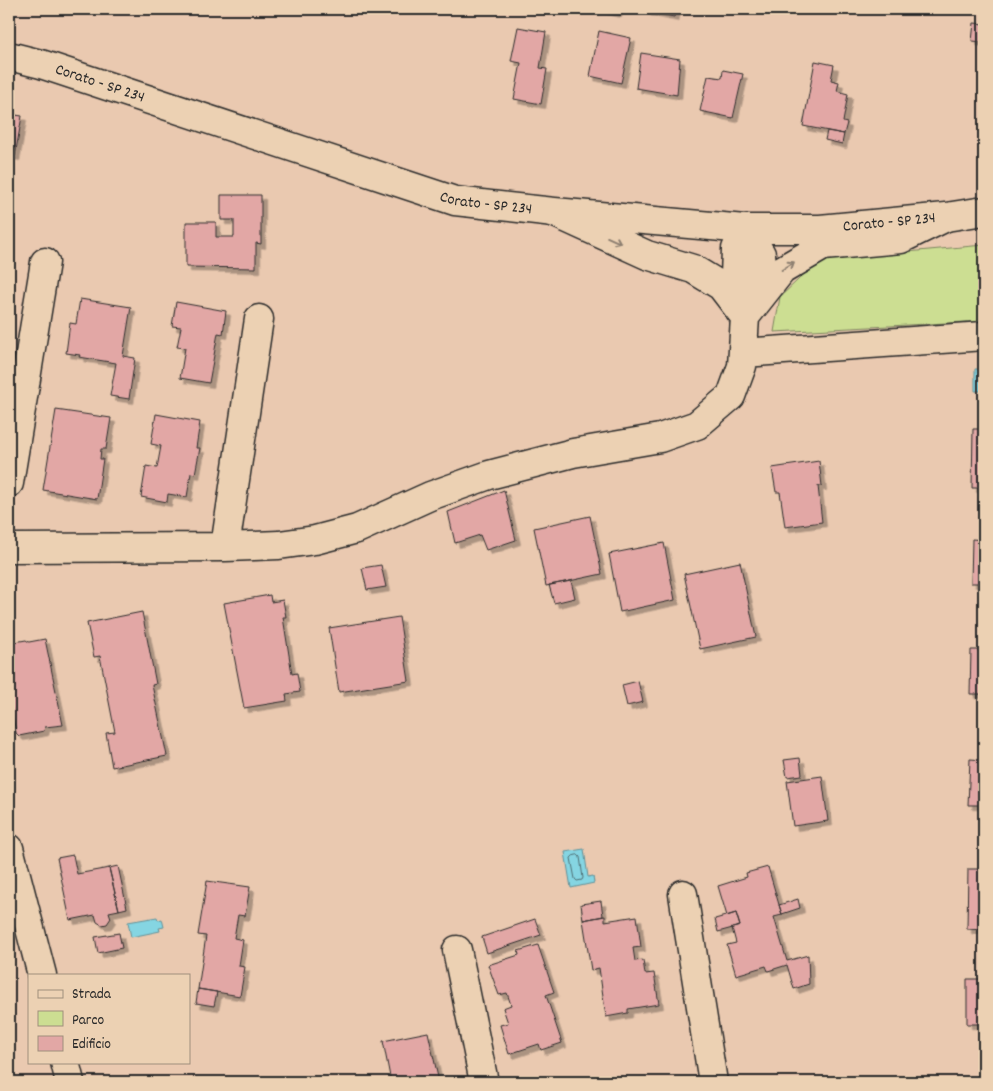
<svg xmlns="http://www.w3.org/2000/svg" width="993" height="1091" viewBox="0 0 993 1091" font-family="Dekko,sans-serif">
	<defs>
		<filter id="shadow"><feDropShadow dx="4.5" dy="4.5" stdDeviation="0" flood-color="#0004"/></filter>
	</defs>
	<rect width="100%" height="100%" fill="#eac9b0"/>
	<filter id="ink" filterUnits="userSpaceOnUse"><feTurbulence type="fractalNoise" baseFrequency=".02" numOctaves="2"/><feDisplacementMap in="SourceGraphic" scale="10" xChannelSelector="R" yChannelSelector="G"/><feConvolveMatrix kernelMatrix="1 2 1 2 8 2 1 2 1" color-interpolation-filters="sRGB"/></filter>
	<g filter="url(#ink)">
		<path fill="#ccde92" stroke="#7c845e" d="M 984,245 L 984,321 L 774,332 L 780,297 L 819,260 Z"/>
		<path fill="#85d5e2" stroke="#619199" d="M 975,369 L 984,369 L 984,391 L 975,391 Z
			M 584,849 L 588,877 L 593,876 L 594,883 L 571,888 L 565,852 Z
			M 157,917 L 158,920 L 162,919 L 164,927 L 159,928 L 160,931 L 131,937 L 128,922 Z"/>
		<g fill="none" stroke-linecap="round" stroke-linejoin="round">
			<path stroke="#4f6f74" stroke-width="1" d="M 578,855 L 580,857 L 583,878 L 582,880 L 577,881 L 575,879 L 571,858 L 573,856 Z"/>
		</g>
		<path fill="#e2a7a5" stroke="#2b2b2b" filter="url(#shadow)" d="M 600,9 L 618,9 L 617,13 Z
			M 647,9 L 676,9 L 674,17 L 646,11 Z
			M 974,23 L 984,24 L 984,67 L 982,67 L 984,42 L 972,41 Z
			M 518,27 L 546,32 L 540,68 L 547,69 L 541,104 L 514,99 L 521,63 L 511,61 Z
			M 599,31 L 631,38 L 621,83 L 590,76 Z
			M 641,53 L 680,59 L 677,95 L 636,88 Z
			M 815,61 L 834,65 L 831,80 L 839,82 L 837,91 L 848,94 L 843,122 L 847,123 L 844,134 L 803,126 Z
			M 723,70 L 743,74 L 733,118 L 700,111 L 708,76 L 722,78 Z
			M 9,114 L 22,116 L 15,156 L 9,155 Z
			M 827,131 L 844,134 L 842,144 L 825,140 Z
			M 221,195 L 261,195 L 261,244 L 256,243 L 256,268 L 186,267 L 186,222 L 216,222 L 216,237 L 234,237 L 234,220 L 221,220 Z
			M 80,299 L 131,307 L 123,356 L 135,358 L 129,399 L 110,396 L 116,363 L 79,357 L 80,355 L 66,353 L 70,323 L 76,324 Z
			M 176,302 L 226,311 L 223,334 L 218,333 L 209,383 L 180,378 L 185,348 L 177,347 L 181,327 L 172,326 Z
			M 56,410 L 111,418 L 106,449 L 101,449 L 100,459 L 103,459 L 97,499 L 43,490 Z
			M 156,414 L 200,422 L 196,448 L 200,448 L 195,474 L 191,473 L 187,497 L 168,494 L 167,502 L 141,497 L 146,466 L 157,468 L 161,446 L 151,444 Z
			M 973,429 L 984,429 L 984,488 L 972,488 Z
			M 819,461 L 822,486 L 818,486 L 822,522 L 785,527 L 780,492 L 776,492 L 772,468 Z
			M 504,490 L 516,540 L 486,550 L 480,535 L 455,543 L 448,512 Z
			M 590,516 L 602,574 L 546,586 L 534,528 Z
			M 972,539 L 984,540 L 984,583 L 971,583 Z
			M 664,543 L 675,600 L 620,612 L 609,554 Z
			M 740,562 L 756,637 L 700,649 L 684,574 Z
			M 381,565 L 386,587 L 367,590 L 362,568 Z
			M 571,581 L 575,598 L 554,603 L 549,585 Z
			M 270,595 L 271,602 L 283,600 L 286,617 L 283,617 L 292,674 L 297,673 L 300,692 L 286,694 L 287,701 L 244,708 L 224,603 Z
			M 142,612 L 156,684 L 152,685 L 167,756 L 112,767 L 106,733 L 115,732 L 100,656 L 94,657 L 87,623 Z
			M 399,617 L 409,681 L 339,692 L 329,628 Z
			M 45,639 L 63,725 L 45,727 L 44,731 L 19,736 L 16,733 L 9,693 L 9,643 L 26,640 L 29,642 Z
			M 971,650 L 984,650 L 984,694 L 970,694 Z
			M 638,681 L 643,702 L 627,706 L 622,685 Z
			M 800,758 L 802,775 L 787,777 L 784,760 Z
			M 970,759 L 984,760 L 984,805 L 968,805 Z
			M 822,776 L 828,821 L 793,826 L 787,781 Z
			M 73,855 L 77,874 L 109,868 L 119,910 L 109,912 L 111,918 L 107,924 L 102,925 L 97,922 L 95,915 L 70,920 L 57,858 Z
			M 118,866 L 127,908 L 119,910 L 109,868 Z
			M 768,867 L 782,915 L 774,917 L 787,961 L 808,955 L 809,984 L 794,989 L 787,965 L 768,971 L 766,966 L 736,975 L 727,945 L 736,943 L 732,928 L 740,926 L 736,913 L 727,916 L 718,886 L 747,877 L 746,873 Z
			M 968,869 L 984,869 L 984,930 L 967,929 Z
			M 207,881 L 250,887 L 245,916 L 238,915 L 234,938 L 243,940 L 239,966 L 245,967 L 240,996 L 198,989 L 206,936 L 198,935 Z
			M 798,899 L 800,908 L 782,914 L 779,905 Z
			M 601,901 L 603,916 L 583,920 L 581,904 Z
			M 736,913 L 740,926 L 718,932 L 715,919 Z
			M 605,916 L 605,921 L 637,916 L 641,947 L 633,948 L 635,961 L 643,960 L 645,974 L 654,973 L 659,1004 L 628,1009 L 628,1013 L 606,1017 L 599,968 L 591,970 L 583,920 Z
			M 535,919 L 541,935 L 487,953 L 482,937 Z
			M 119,933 L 122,948 L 98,953 L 95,937 Z
			M 538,945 L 554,992 L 546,995 L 562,1043 L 541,1050 L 539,1044 L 509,1054 L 500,1025 L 508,1023 L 503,1008 L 511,1005 L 507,993 L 499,995 L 488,965 L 519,955 L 518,951 Z
			M 967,979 L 984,979 L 984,1024 L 967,1024 Z
			M 198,989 L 217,992 L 214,1006 L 196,1003 Z
			M 428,1032 L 439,1082 L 391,1082 L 383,1041 Z"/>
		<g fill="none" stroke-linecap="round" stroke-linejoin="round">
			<defs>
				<path id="street" d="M 555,213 L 647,255 L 693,269 L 721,286 L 741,312
					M 745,229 L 761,254 L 763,281 L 754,300
					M 745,317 L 782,270 L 823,246 L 901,239 L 944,218
					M 743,353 L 984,336
					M 9,483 L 45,262
					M 225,547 L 259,319
					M 9,548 L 225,547 L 279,545 L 315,540 L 357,529 L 430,496 L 489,475 L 573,453 L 660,438 L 697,425 L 731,396 L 742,366 L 745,317 L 735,277 L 736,249 L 745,229
					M 9,848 L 42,975
					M 683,894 L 713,1082
					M 457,950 L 484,1082
					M 65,1062 L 70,1082"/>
				<g id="secondary">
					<path id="s1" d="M 9,56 L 41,64 L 455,201 L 554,212 L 745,229 L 820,229 L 946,217 L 984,211"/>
				</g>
			</defs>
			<use href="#street" stroke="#2b2b2b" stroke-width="31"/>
			<use href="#secondary" stroke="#2b2b2b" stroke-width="31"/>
			<use href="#street" stroke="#ecd1b3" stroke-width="28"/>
			<use href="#secondary" stroke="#ecd1b3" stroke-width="28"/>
		</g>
		<defs><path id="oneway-shaft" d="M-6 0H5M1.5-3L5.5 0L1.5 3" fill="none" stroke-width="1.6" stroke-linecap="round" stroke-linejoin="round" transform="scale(1.25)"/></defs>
		<g stroke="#8c7e6f">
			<use href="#oneway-shaft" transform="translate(614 240) rotate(24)"/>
			<use href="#oneway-shaft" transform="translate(788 266) rotate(-32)"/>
		</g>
	</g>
	<g text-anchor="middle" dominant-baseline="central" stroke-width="5" stroke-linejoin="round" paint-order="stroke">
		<g font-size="16" fill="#2b2b2b" stroke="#ecd1b3">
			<text stroke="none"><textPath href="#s1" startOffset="95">Corato - SP 234</textPath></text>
			<text stroke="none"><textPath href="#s1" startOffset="500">Corato - SP 234</textPath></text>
			<text stroke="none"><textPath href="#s1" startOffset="905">Corato - SP 234</textPath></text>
		</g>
	</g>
	<rect width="993" height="1091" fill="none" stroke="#ecd1b3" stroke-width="30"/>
	<rect x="15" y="15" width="963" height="1061" fill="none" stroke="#2b2b2b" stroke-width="2" filter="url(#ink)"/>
	<rect x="28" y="974" width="162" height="90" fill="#ecd1b3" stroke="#9f8f7d"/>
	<rect x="38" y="990" width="25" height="8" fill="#ecd1b3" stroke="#9f8f7d"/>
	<text x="72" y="998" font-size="15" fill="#2b2b2b">Strada</text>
	<rect x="38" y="1011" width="25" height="15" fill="#ccde92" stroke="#9f8f7d"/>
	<text x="72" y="1024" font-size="15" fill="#2b2b2b">Parco</text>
	<rect x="38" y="1036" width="25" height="15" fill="#e2a7a5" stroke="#9f8f7d"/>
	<text x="72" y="1048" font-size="15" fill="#2b2b2b">Edificio</text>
</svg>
